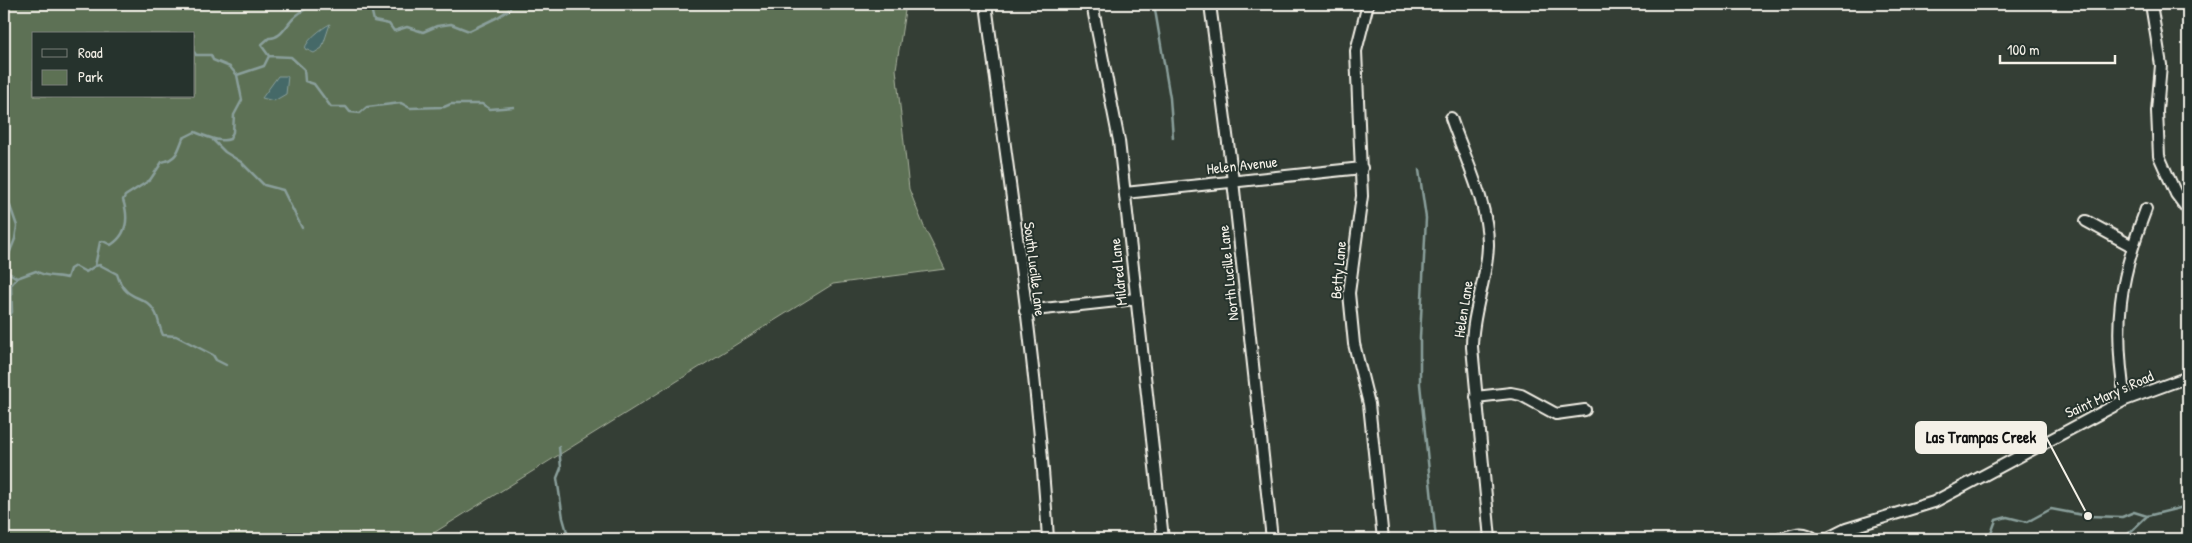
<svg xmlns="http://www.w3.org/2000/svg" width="2192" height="543" viewBox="0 0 2192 543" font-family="'Patrick Hand',sans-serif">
	<rect width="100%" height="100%" fill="#343e35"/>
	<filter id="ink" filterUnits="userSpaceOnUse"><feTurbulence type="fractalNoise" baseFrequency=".02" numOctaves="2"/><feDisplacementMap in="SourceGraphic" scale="10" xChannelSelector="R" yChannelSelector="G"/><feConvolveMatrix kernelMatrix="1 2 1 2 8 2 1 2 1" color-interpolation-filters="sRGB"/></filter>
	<g filter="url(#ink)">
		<path fill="#5d7154" stroke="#a8b19e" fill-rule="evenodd" d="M 4,4 L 906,4 L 896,69 L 909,189 L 925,229 L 945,269 L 833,284 L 424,539 L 4,539 ZM 34,34 L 194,34 L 194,96 L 34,96 Z"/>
		<path fill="#446968" stroke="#8a9f9b" d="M 330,24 L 322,48 L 314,53 L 305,49 C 306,40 322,28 330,24 Z
			M 278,76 L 288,76 L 286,94 L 274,101 L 262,98 Z"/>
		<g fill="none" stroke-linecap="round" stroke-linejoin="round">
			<path stroke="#8a9f9b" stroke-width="2.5" d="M 365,4 L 371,8 L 374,21 L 389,24 L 394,31 L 407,27 L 423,32 L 437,26 L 451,24 L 469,31 L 498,17 L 510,9
				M 1154,4 L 1170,98 L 1173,138
				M 194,52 L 196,55 L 211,55 L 213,60 L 230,67 L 237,75
				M 269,56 L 261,45 L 269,38 C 281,39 286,25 294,18 C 299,12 308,8 314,4
				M 213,140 L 225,152 L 241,162 L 264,185 L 283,190 L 302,228
				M 1419,170 L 1426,218 L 1420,338 L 1420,384 L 1436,539
				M 4,189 L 17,226 L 15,239 L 5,264 L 9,273 L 17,278
				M 95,266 L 100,265 L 117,274 C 126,304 144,292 155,312 C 159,319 159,327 163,335 L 176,336 L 213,355 L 216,360 L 226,365
				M 4,325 L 12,312 L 11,285 L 17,278 L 36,271 C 47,278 56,275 67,278 L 70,269 L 75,266 L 86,272 L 95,266 L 100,242 L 103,241 L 111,245 C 128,234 129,218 123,200 L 125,196 L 150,180 L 162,162 C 177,159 178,151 183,138 L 195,132 C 205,136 220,143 230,139 L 233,132 L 234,115 L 242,100 L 237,75 L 264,66 L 269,56 L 291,57 L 304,69 L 305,81 L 314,84 L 331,107 L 346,107 L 350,112 L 360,113 L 367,107 L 401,103 L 410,108 L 444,107 L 451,104 L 482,104 L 490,109 L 514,107
				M 559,447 L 561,468 L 557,478 L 563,518 L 569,539
				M 1989,539 L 1996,520 L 2007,517 L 2027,522 L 2051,509 L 2088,516 L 2122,517 L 2134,512 L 2147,516 L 2188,506
				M 2126,539 L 2125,537 L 2147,516"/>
			<defs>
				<path id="minor" d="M 986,4 C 1009,182 1037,360 1048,539
					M 1092,4 L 1119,141 L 1163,539
					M 1210,4 L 1233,181 L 1272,539
					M 1368,4 L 1356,51 L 1362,196 L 1349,293 L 1354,344 L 1369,404 L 1383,539
					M 2151,4 L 2161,65 L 2157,111 L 2159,156 L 2176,194 L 2188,210
					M 1451,118 C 1464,156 1489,205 1488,246 C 1487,280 1472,312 1472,347 L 1490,539
					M 1125,193 L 1362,168
					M 2086,221 L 2132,246
					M 1025,311 L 1136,299
					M 1476,397 L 1511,393 L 1521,395 L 1556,414 L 1585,410
					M 2125,400 C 2113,324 2119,280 2146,209
					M 1780,539 C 1791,535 1804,529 1814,539
					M 1826,539 L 1846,529 L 1934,502 L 2125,400 L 2188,377"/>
			</defs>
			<use href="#minor" stroke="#f4f1e8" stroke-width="14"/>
			<use href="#minor" stroke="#26332d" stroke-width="10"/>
		</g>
	</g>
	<g text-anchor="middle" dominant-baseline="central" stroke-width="4" stroke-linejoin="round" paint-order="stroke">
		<g font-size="15" fill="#f4f1e8" stroke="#26332d">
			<text transform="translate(1242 165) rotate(-6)">Helen Avenue</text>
			<text transform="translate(1035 269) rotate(83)">South Lucille Lane</text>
			<text transform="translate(1338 270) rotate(-85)">Betty Lane</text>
			<text transform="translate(1118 272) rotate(-96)">Mildred Lane</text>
			<text transform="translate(1228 273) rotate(-96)">North Lucille Lane</text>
			<text transform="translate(1463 309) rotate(-81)">Helen Lane</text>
			<text transform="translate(2109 394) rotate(-24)">Saint Mary's Road</text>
		</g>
	</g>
	<path fill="none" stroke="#f4f1e8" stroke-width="2" d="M2088 516L2046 437"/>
	<circle fill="#f4f1e8" stroke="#26332d" stroke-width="2" cx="2088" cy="516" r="5"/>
	<rect fill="#f4f1e8" stroke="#f4f1e8" stroke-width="2" x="1916" y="422" width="130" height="31" rx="5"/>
	<g font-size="16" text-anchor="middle" font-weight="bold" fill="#111">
		<text x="1981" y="443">Las Trampas Creek</text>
	</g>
	<rect width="2192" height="543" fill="none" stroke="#26332d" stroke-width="20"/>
	<rect x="10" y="10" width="2172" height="523" fill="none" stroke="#f4f1e8" stroke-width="2" filter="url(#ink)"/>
	<rect x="32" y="32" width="162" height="65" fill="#26332d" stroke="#787f78"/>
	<rect x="42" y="49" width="25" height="8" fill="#26332d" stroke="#787f78"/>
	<text x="78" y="58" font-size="15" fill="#f4f1e8">Road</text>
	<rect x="42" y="70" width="25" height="15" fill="#5d7154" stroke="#787f78"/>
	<text x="78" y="82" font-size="15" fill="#f4f1e8">Park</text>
	<path d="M2000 55v8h115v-8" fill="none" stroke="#f4f1e8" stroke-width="2.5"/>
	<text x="2007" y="55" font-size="15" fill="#f4f1e8" stroke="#26332d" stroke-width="4" paint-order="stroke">100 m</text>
</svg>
